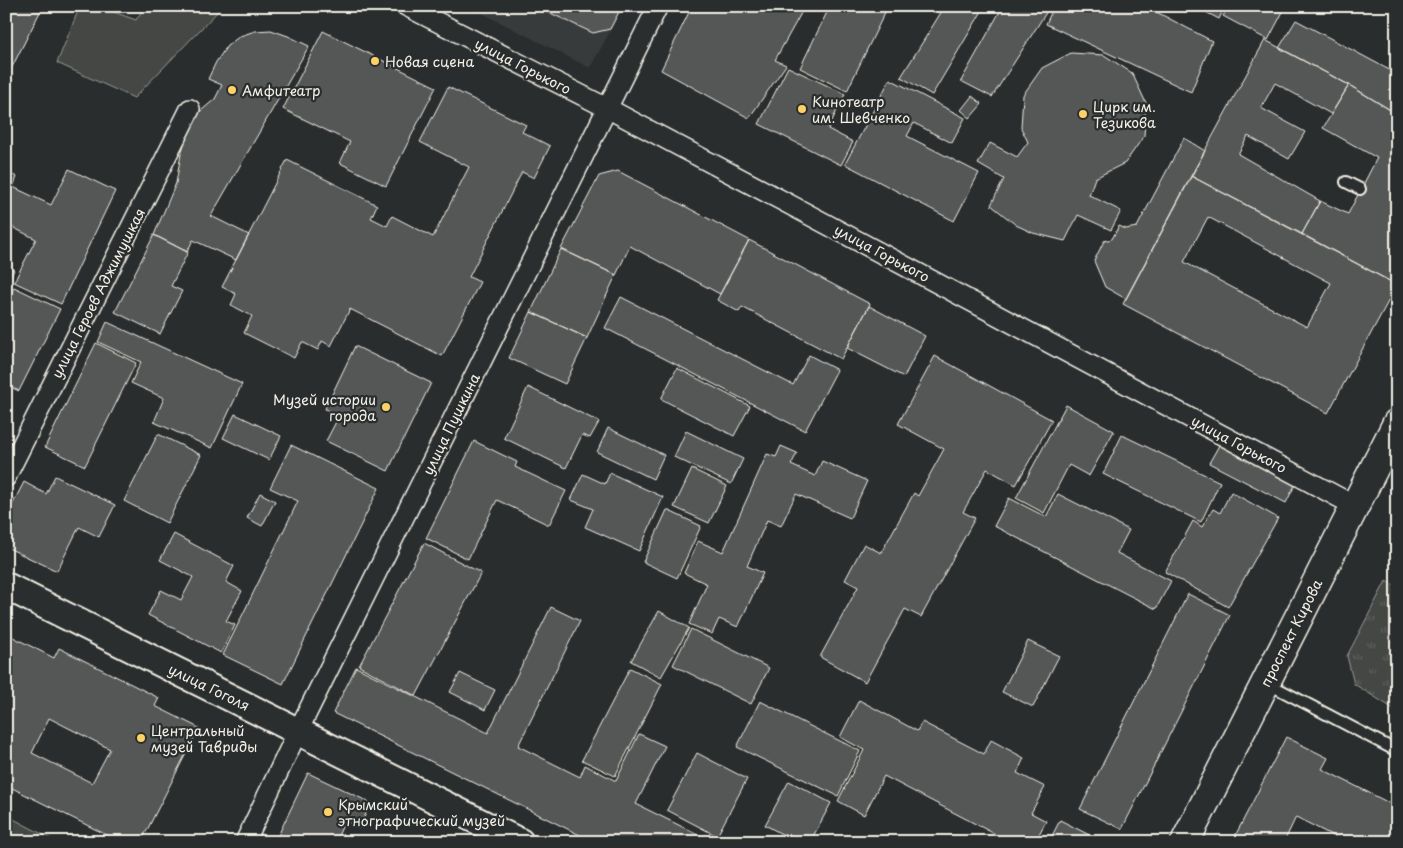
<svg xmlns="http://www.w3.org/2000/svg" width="1403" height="848" viewBox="0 0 1403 848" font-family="'Playpen Sans',sans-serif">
	<defs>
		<pattern id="grass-tufts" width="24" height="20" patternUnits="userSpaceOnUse" patternTransform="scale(1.25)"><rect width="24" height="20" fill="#444645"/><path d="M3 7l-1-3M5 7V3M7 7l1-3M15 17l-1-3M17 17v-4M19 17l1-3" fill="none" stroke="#606160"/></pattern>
	</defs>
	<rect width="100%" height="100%" fill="#2a2d2e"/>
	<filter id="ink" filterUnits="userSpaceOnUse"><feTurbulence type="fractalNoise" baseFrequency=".02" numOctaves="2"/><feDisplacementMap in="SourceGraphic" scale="10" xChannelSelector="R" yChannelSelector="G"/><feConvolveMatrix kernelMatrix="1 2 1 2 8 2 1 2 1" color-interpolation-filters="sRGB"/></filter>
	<g filter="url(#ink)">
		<path fill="#373a3a" d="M 468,6 L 624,6 L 590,68 Z"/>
		<path fill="url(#grass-tufts)" stroke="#9c9c96" d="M 1386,581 L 1397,586 L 1397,711 L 1354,684 L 1347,656 Z"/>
		<path fill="#444645" stroke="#9c9c96" d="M 80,6 L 97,6 L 136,20 L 145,6 L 223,6 L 134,98 L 57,63 Z
			M 6,815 L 57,842 L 6,842 Z"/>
		<path fill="#555756" stroke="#f4f1e8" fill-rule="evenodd" d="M 6,6 L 43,6 L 6,79 Z
			M 533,6 L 551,6 L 548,13 Z
			M 551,6 L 622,6 L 610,29 L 593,33 L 548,12 Z
			M 692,6 L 805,6 L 775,60 L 786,65 L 749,118 L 661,70 Z
			M 830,6 L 888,6 L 847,91 L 800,68 Z
			M 945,6 L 985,6 L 932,95 L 901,77 Z
			M 1003,6 L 1045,6 L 1049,8 L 992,97 L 961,81 Z
			M 1054,6 L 1145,6 L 1212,41 L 1191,92 L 1046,24 Z
			M 1194,6 L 1225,6 L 1219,19 Z
			M 1229,6 L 1286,6 L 1268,40 L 1223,16 Z
			M 1296,20 L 1397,74 L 1397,114 L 1349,85 L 1279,48 Z
			M 271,30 L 288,36 L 309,46 L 211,216 L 249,235 L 236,260 L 193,240 L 187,252 L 154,235 L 176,183 L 181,154 L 190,126 L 196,115 L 215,99 L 222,85 L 208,79 L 216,62 L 227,46 L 240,36 L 255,31 Z
			M 323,31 L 436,87 L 386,186 L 340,163 L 350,142 L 283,109 Z
			M 1265,40 L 1349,85 L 1331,114 L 1275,83 L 1261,108 L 1305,132 L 1289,159 L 1248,136 L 1238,154 L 1320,201 L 1302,234 L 1191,176 Z
			M 1071,53 L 1104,55 L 1132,73 L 1146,103 L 1144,136 L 1125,163 L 1095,178 L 1089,195 L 1121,211 L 1111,230 L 1078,215 L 1065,241 L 1033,233 L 1016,225 L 991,205 L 1004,179 L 978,164 L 990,143 L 1017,157 L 1028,142 L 1021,128 L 1023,95 L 1042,68 Z
			M 788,67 L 845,94 L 828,129 L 853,142 L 841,165 L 759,124 Z
			M 890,79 L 965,118 L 952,143 L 914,123 L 907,136 L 979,173 L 954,221 L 845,164 Z
			M 1349,85 L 1397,114 L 1397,285 L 1302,234 L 1320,201 L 1348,214 L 1377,158 L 1323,128 Z
			M 448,87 L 526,125 L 522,132 L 550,146 L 534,178 L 522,172 L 469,277 L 480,282 L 442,356 L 350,309 L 331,346 L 322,341 L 318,350 L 302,342 L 294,358 L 244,333 L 252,316 L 231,305 L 236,294 L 222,287 L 287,160 L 377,205 L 371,218 L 387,226 L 392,216 L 433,237 L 469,167 L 420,142 Z
			M 972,96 L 982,104 L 970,118 L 961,110 Z
			M 1184,138 L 1205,151 L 1126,299 L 1105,287 L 1094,261 L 1104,241 L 1112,239 L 1119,226 L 1126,229 L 1137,227 Z
			M 69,169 L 115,191 L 61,304 L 14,282 L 36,239 L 6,224 L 6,172 L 17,177 L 13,187 L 51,205 Z
			M 618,171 L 749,240 L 720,294 L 630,246 L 616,275 L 561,249 L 599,176 Z
			M 1191,176 L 1397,285 L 1328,413 L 1123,304 ZM 1208,217 L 1331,283 L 1307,327 L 1184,262 Z
			M 154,235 L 188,252 L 171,286 L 182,291 L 160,334 L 115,312 Z
			M 749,240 L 870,304 L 841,359 L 742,307 L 739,312 L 717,300 Z
			M 561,249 L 616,275 L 587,338 L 531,312 Z
			M 6,266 L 14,270 L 6,285 Z
			M 14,287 L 60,309 L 19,391 L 6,385 L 6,303 Z
			M 621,297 L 793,385 L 809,355 L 837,370 L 805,431 L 605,328 Z
			M 869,306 L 925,336 L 904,377 L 847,348 Z
			M 531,312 L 587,338 L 565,384 L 509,358 Z
			M 107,322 L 242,384 L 212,448 L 154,422 L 164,398 L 131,383 L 141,362 L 98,342 Z
			M 96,343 L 136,363 L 85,466 L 45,447 Z
			M 355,346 L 431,383 L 388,471 L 326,441 L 339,416 L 325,409 Z
			M 935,356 L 1052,420 L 1016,485 L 987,469 L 963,512 L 975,518 L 921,617 L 905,609 L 865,682 L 820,657 L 858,587 L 845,580 L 864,544 L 881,553 L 914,493 L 918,496 L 944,449 L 898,424 Z
			M 677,368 L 750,406 L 734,436 L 661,399 Z
			M 528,387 L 599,422 L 590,438 L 582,435 L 566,468 L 504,438 Z
			M 1066,405 L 1114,431 L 1089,476 L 1069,465 L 1044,513 L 1016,498 Z
			M 235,414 L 281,436 L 269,460 L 223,438 Z
			M 608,428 L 664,455 L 653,479 L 597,452 Z
			M 686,431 L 743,459 L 731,484 L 674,457 Z
			M 158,434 L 201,455 L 167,523 L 124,501 Z
			M 1122,435 L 1220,482 L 1201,522 L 1103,474 Z
			M 1222,440 L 1298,479 L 1286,503 L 1209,463 Z
			M 474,441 L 517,462 L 515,467 L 566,491 L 549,525 L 497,500 L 468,559 L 426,538 Z
			M 291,445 L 379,488 L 283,684 L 223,655 L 298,501 L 270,488 Z
			M 781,446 L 797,453 L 791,465 L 815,476 L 822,461 L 867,481 L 850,518 L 796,494 L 781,526 L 767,520 L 747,566 L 763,573 L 738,627 L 719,619 L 712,634 L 689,624 L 707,584 L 684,573 L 698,541 L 723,552 L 767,454 L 776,457 Z
			M 692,469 L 727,486 L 709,523 L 674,507 Z
			M 610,473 L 663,497 L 639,551 L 585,527 L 593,509 L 571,500 L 583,474 L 605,484 Z
			M 55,476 L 115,505 L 99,537 L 79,527 L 57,571 L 6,547 L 6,517 L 24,482 L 46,494 Z
			M 1231,492 L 1278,518 L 1228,607 L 1165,572 L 1193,521 L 1202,527 L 1213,509 L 1220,513 Z
			M 260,493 L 275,501 L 262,526 L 247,518 Z
			M 1058,494 L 1129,530 L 1117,553 L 1171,581 L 1156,609 L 994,526 L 1009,498 L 1046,517 Z
			M 667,510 L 701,526 L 677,578 L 643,562 Z
			M 174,534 L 234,566 L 226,582 L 242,591 L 226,621 L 235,625 L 221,653 L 148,615 L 161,590 L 181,600 L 193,577 L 160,560 Z
			M 424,543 L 481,573 L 416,696 L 359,666 Z
			M 1188,594 L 1230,615 L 1122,829 L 1080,809 Z
			M 551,607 L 580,621 L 518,746 L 580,777 L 585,765 L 616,781 L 639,734 L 665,746 L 636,804 L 713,842 L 594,842 L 333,713 L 356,667 L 488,733 Z
			M 659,611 L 689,628 L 661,677 L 631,661 Z
			M 691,629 L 769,668 L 751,704 L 673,665 Z
			M 9,635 L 54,658 L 59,648 L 159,698 L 155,706 L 199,728 L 141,842 L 121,842 L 6,785 L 6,640 ZM 49,718 L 110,749 L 92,783 L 32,753 Z
			M 1028,641 L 1059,656 L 1033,707 L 1002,692 Z
			M 630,668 L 662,684 L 615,776 L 582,760 Z
			M 460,673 L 495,690 L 485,710 L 450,692 Z
			M 859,700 L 917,731 L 922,722 L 984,754 L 991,740 L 1024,758 L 1017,773 L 1045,787 L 1031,813 L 1046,821 L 1035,842 L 1010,842 L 884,776 L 864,815 L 838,801 L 864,750 L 840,737 Z
			M 760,701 L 860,751 L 838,796 L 737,747 Z
			M 1286,737 L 1328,758 L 1322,769 L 1397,807 L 1397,842 L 1345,842 L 1296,817 L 1284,842 L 1232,842 Z
			M 697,753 L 747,779 L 717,836 L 667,810 Z
			M 308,773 L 371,803 L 359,828 L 345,821 L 335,842 L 275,842 Z
			M 789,781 L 831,803 L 810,842 L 797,842 L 765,825 Z
			M 1060,820 L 1103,842 L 1049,842 Z"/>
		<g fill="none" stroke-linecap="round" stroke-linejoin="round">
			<defs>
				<path id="lane" d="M 1346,182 L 1360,189
					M 1267,683 L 1397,751"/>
				<path id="street" d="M 406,6 L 607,108 L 798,209 L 1355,506
					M 6,477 L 190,109
					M 245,842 L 298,731 L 658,6"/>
				<path id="secondary" d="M 6,586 L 520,842"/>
				<path id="primary" d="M 1185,842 L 1397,423"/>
			</defs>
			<use href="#lane" stroke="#f4f1e8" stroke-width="14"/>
			<use href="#street" stroke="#f4f1e8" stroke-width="22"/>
			<use href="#secondary" stroke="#f4f1e8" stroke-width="30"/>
			<use href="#primary" stroke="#f4f1e8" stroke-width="31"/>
			<use href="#lane" stroke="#2a2d2e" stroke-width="10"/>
			<use href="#street" stroke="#2a2d2e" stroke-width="19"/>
			<use href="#secondary" stroke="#2a2d2e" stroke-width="26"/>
			<use href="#primary" stroke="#2a2d2e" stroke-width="28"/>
		</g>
	</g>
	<g fill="#ffd166" stroke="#2a2d2e" stroke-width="2">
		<circle cx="375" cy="61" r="5"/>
		<circle cx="232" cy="90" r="5"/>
		<circle cx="802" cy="109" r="5"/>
		<circle cx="1083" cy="114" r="5"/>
		<circle cx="386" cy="407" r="5"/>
		<circle cx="141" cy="738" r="5"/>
		<circle cx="328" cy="812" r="5"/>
	</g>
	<g text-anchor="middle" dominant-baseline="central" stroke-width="4.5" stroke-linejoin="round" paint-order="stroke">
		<g font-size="14" fill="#f4f1e8" stroke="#2a2d2e" text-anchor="start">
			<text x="385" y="61">Новая сцена</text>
			<text x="242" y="90">Амфитеатр</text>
			<text x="812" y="101">Кинотеатр<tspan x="812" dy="16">им. Шевченко</tspan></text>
			<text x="1093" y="106">Цирк им.<tspan x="1093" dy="16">Тезикова</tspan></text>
			<text x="376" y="399" text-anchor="end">Музей истории<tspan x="376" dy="16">города</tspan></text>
			<text x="151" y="730">Центральный<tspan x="151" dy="16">музей Тавриды</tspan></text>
			<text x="338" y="804">Крымский<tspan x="338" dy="16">этнографический музей</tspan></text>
		</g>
		<g font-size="14" fill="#f4f1e8" stroke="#2a2d2e">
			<text transform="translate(523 66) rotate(27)">улица Горького</text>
			<text transform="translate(882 253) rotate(28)">улица Горького</text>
			<text transform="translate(98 293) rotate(-63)">улица Героев Аджимушкая</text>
			<text transform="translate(451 424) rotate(-64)">улица Пушкина</text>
			<text transform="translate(1239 444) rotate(28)">улица Горького</text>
			<text transform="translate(1291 633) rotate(-63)">проспект Кирова</text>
			<text transform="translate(209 687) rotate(26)">улица Гоголя</text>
		</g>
	</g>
	<rect width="1403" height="848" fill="none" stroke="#2a2d2e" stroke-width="25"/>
	<rect x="12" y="12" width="1378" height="823" fill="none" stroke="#f4f1e8" stroke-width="2" filter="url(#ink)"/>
</svg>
